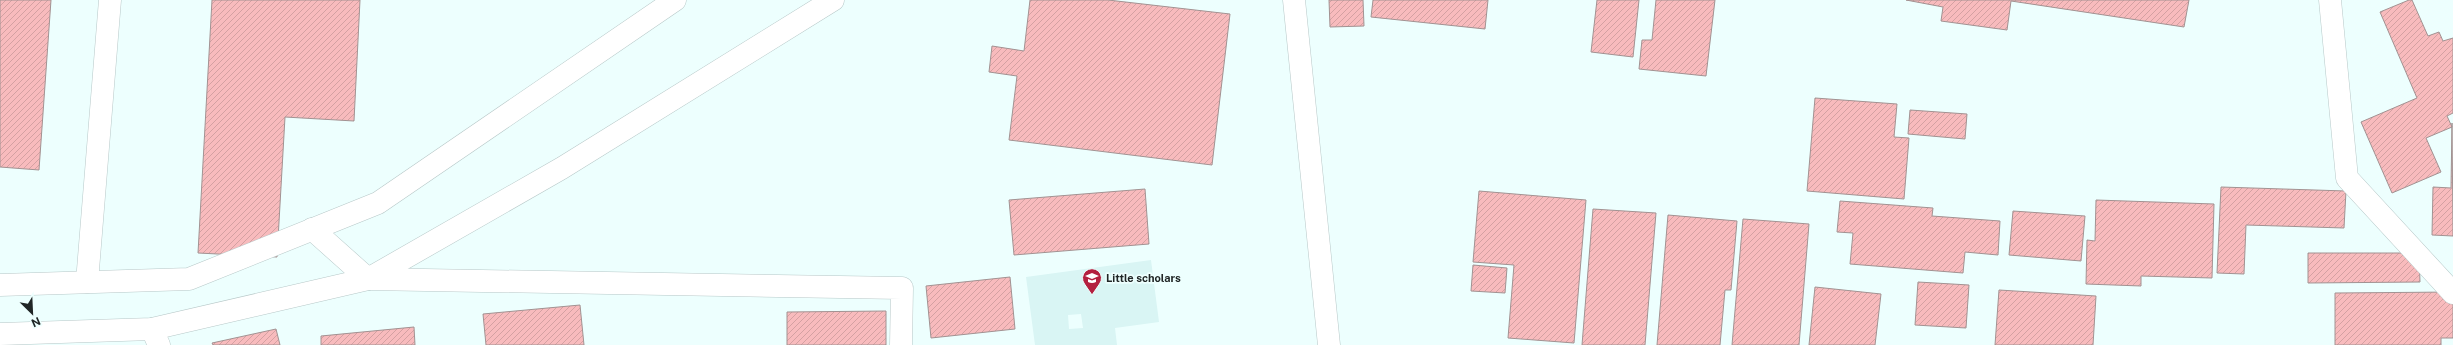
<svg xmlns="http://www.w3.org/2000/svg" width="2453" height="345" viewBox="0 0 2453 345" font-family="'Public Sans',sans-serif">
	<defs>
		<pattern id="building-hatch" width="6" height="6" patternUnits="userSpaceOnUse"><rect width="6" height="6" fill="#f8bbbd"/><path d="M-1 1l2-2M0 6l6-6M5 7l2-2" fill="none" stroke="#d4a1a2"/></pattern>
	</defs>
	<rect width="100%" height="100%" fill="#edfffe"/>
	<path fill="#d9f5f4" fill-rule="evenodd" d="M 1151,260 L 1159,322 L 1115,328 L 1117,345 L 1035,345 L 1026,277 ZM 1081,314 L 1083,328 L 1069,329 L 1068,315 Z"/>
	<path fill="url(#building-hatch)" stroke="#a29292" d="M 0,0 L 51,0 L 39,170 L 0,167 Z
		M 212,0 L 360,0 L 354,121 L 285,117 L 277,257 L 198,253 Z
		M 1030,0 L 1108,0 L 1230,14 L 1212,165 L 1009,140 L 1017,76 L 989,72 L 992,46 L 1024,51 Z
		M 1329,0 L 1363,0 L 1364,26 L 1330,27 Z
		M 1373,0 L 1488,0 L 1485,29 L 1371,17 Z
		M 1597,0 L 1639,0 L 1633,57 L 1591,52 Z
		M 1656,0 L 1715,0 L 1706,76 L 1639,69 L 1642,40 L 1652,40 Z
		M 1906,0 L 2189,0 L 2184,27 L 2011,1 L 2007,30 L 1941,21 L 1943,7 Z
		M 2409,0 L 2412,0 L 2428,36 L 2439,32 L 2443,41 L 2453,38 L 2453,113 L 2447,116 L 2452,127 L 2426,138 L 2441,172 L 2392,193 L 2361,122 L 2417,98 L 2380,12 Z
		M 1815,98 L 1897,104 L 1894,137 L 1909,138 L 1904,199 L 1807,191 Z
		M 1910,110 L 1967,114 L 1965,139 L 1908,134 Z
		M 2452,123 L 2453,236 L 2432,235 L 2433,187 L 2451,188 Z
		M 2221,187 L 2346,191 L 2344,228 L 2246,225 L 2244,274 L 2217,273 Z
		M 1145,189 L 1149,244 L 1014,255 L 1009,200 Z
		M 1479,191 L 1586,200 L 1574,343 L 1508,338 L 1514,265 L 1473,262 Z
		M 2096,200 L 2214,204 L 2212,278 L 2141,276 L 2141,286 L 2086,284 L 2087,240 L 2095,241 Z
		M 1840,201 L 1933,208 L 1932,216 L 2000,221 L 1998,255 L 1965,252 L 1963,273 L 1850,264 L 1853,233 L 1837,232 Z
		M 1593,209 L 1656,213 L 1645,345 L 1582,345 Z
		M 2013,211 L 2085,216 L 2081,261 L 2009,255 Z
		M 1668,215 L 1737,221 L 1731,290 L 1725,290 L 1720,345 L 1657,345 Z
		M 1743,219 L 1809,224 L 1799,345 L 1732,345 Z
		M 2308,253 L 2419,253 L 2420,282 L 2308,283 Z
		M 1473,265 L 1507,268 L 1505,293 L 1471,291 Z
		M 1010,277 L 1015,329 L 931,338 L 926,286 Z
		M 1918,282 L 1969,285 L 1966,328 L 1915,325 Z
		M 1815,287 L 1881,294 L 1875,345 L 1809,345 Z
		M 1999,290 L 2096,296 L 2093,345 L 1995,345 Z
		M 2453,292 L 2453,338 L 2441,338 L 2441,345 L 2335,345 L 2335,293 Z
		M 580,305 L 584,345 L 486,345 L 483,314 Z
		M 886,311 L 886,345 L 787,345 L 787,312 Z
		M 414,327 L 415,345 L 321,345 L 321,336 Z
		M 276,329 L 280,345 L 213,345 L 212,343 Z"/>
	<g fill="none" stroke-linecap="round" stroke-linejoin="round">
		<defs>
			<path id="street" d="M 2330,0 L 2347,178 L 2453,293
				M 312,229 L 368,279 L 902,288 L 901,345
				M 87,282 L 110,0
				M 152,329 L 159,345"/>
			<path id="secondary" d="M 1294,0 L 1329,345
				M 0,285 L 189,279 L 378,203 L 675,0
				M 0,334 L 152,329 L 368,279 L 562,168 L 833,0"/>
		</defs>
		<use href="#street" stroke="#b7c8c8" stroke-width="23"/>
		<use href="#secondary" stroke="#b7c8c8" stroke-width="23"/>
		<use href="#street" stroke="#fff" stroke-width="22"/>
		<use href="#secondary" stroke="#fff" stroke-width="22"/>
	</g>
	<defs>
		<symbol id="school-pin" viewBox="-11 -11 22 30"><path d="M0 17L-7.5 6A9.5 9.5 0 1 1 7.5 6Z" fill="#b3203f" stroke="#edfffe"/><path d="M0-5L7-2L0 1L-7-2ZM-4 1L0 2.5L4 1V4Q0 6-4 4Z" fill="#fff"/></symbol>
	</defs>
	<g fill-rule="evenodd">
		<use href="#school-pin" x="1081" y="267" width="22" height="30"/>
	</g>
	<g text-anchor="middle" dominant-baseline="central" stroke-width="3.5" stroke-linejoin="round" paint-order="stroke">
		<g font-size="11" font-weight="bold" fill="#202626" stroke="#edfffe" text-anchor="start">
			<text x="1106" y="278">Little scholars</text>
		</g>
	</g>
	<g transform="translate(32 313) rotate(156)" stroke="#edfffe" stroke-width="3" paint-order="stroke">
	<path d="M0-3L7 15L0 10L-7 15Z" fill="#202626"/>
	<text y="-6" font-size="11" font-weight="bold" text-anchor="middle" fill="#202626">N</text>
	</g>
</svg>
